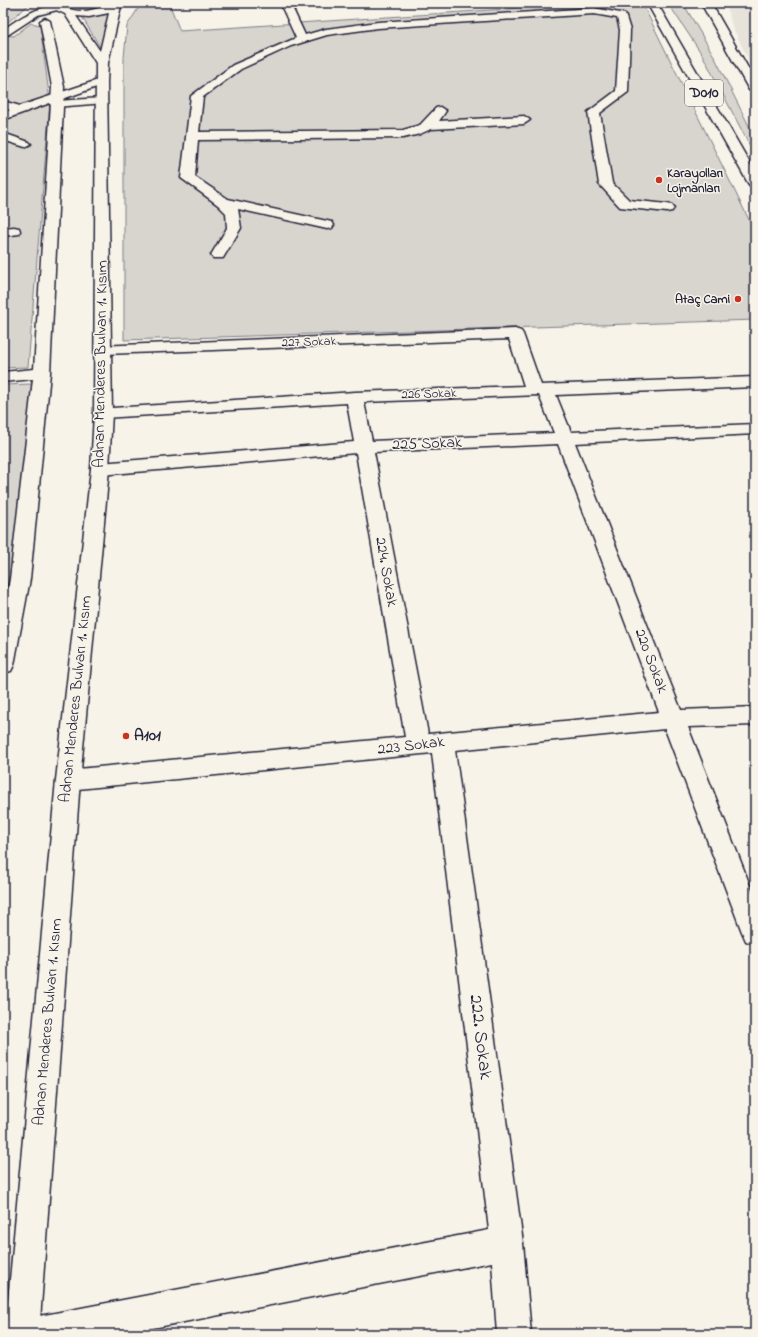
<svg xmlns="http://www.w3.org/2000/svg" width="758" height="1337" viewBox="0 0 758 1337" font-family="'Indie Flower',sans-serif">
	<rect width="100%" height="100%" fill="#f7f3e8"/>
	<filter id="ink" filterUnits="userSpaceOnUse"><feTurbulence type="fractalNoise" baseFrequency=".025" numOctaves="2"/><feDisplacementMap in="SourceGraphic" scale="8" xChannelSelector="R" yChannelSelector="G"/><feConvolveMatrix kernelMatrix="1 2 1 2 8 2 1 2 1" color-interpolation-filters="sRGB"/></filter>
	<g filter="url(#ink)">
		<path fill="#e7e3db" d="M 726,3 L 755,3 L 755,73 L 732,26 Z"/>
		<path fill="#d8d5cf" stroke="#7d7c85" d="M 3,3 L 31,3 L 3,26 Z
			M 70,3 L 105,3 C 96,10 84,10 74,7 Z
			M 169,3 L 180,31 L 595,3 L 642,3 L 755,232 L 755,320 L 124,340 L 124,58 L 127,26 L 139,7 Z
			M 668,3 L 683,3 L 714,56 L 755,138 L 755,160 L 751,152 L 752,150 L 703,56 Z
			M 112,14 L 100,47 L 82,17 Z
			M 31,23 L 40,25 L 50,102 L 28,367 L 3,368 L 3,35 L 14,36 Z
			M 32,384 L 16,540 L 3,609 L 3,385 Z"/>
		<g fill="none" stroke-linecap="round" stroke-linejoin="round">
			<defs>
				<path id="lane" d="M 58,4 L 61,5 L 61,9 L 38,15 L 3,38 L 3,30 C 20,17 36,8 58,4 Z
					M 101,79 L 106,82 L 105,84 L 57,101 L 101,98 L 106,101 L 105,103 L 55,107 L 51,106 L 50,103 L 3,120 L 3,113 L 10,110 L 3,108 L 3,101 L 20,106 Z
					M 3,133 L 29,142 L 31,144 L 25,147 L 3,140 Z
					M 14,227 L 19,228 L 20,231 L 19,234 L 3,236 L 3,228 Z"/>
				<path id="street" d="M 280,3 L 290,3 L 305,35 L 326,29 L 378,22 L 594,8 L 625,14 L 630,30 L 628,92 L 600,113 L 612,183 L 629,200 L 667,204 L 672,205 L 674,208 L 672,211 L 667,212 L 620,207 L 599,184 L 588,112 L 616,91 L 620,30 L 617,18 L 594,14 L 378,28 L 327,35 L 291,46 L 241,69 L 203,97 L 199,132 L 403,130 L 420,125 L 436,108 L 440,107 L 446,111 L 439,121 L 524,116 L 530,120 L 524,124 L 431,129 L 420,134 L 403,138 L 198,140 L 195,177 L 228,199 L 327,221 L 332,222 L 334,225 L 332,228 L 327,229 L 238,209 L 241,228 L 223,258 L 213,258 L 211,255 L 227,228 L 226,213 L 218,205 L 181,178 L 191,96 L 233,65 L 296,38 Z
					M 45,18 L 50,21 L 64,87 L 50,373 L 30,579 L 14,665 L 11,671 L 3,673 L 3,612 L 10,579 L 33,379 L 3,382 L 3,372 L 34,369 L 52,87 L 40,21 Z
					M 515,329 L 521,331 L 523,334 L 541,385 L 755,377 L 755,387 L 556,395 L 571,432 L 755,424 L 755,434 L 575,443 L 681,710 L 755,707 L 755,725 L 688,727 L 755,898 L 755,944 L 746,941 L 742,932 L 665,729 L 455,750 L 523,1243 L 531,1334 L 497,1334 L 492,1262 L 122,1334 L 17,1334 L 22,1322 L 34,1317 L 489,1230 L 432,753 L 68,790 L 60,787 L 56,780 L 60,773 L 68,770 L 405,737 L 356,453 L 100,475 L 93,473 L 91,469 L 93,465 L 100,463 L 354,442 L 347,403 L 103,418 L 97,417 L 94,413 L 97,409 L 355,392 L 524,386 L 509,339 L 104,354 L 98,352 L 96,349 L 98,346 ZM 539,395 L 554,433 L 372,441 L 364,402 ZM 558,444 L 659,712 L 428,734 L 374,452 Z"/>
				<path id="secondary" d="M 53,3 L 63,3 L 63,6 C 88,19 101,3 123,3 L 121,6 L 108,63 L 107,82 L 112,413 L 109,469 L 80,780 L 39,1334 L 5,1334 L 56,780 L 91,469 L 94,413 L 96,63 L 65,14 L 54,9 ZM 109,13 L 100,51 L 76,16 L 89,17 Z"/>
				<path id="highway" d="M 647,3 L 657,3 L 755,172 L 755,187 L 750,186 L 748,183 Z
					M 701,3 L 711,3 L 755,80 L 755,93 L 749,90 Z"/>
			</defs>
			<use href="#lane" stroke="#22223b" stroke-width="3"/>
			<use href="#street" stroke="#22223b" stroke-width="3"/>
			<use href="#secondary" stroke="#22223b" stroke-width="3"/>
			<use href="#highway" stroke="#22223b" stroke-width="3"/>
			<use href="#lane" fill="#f7f3e8" fill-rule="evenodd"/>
			<use href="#street" fill="#f7f3e8" fill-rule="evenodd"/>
			<use href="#secondary" fill="#f7f3e8" fill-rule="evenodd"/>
			<use href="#highway" fill="#f7f3e8" fill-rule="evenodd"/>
		</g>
	</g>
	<g fill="#c8321e" stroke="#f7f3e8" stroke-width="1.5">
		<circle cx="659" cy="180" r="4"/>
		<circle cx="738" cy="299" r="4"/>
		<circle cx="126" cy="736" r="4"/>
	</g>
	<g text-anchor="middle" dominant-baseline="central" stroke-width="3" stroke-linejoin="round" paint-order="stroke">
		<g font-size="13" font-weight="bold" fill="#22223b" stroke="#f7f3e8" text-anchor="start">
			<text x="667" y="173">Karayolları<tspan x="667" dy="15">Lojmanları</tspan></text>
			<text x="730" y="299" text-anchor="end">Ataç Cami</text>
		</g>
		<g font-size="13" fill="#22223b" stroke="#f7f3e8">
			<text transform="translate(309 342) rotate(-2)">227 Sokak</text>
			<text transform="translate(429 394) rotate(-2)">226 Sokak</text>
		</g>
		<rect fill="#f7f3e8" stroke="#62616f" stroke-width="1" x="685" y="80" width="38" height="26" rx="3"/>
		<g font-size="15" font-weight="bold" fill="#22223b">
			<text x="704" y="93">D010</text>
		</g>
		<g font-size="16" fill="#22223b" stroke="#f7f3e8">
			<text transform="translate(101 364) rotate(-89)">Adnan Menderes Bulvarı 1. Kısım</text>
			<text transform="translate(427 444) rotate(-2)">225 Sokak</text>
			<text transform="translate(386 572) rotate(80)">224. Sokak</text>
			<text transform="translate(651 661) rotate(69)">220 Sokak</text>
			<text transform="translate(76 699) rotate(-84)">Adnan Menderes Bulvarı 1. Kısım</text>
			<text transform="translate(411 746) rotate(-7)">223 Sokak</text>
			<text transform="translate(48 1022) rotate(-85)">Adnan Menderes Bulvarı 1. Kısım</text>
		</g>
		<g font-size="16" font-weight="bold" fill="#22223b" stroke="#f7f3e8" text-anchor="start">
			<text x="134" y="736">A101</text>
		</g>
		<g font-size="19" fill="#22223b" stroke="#f7f3e8">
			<text transform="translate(480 1037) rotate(83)">222. Sokak</text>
		</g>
	</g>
	<rect width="758" height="1337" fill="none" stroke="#f7f3e8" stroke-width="16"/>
	<rect x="8" y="8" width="742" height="1321" fill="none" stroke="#22223b" stroke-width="1.5" filter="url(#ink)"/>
</svg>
